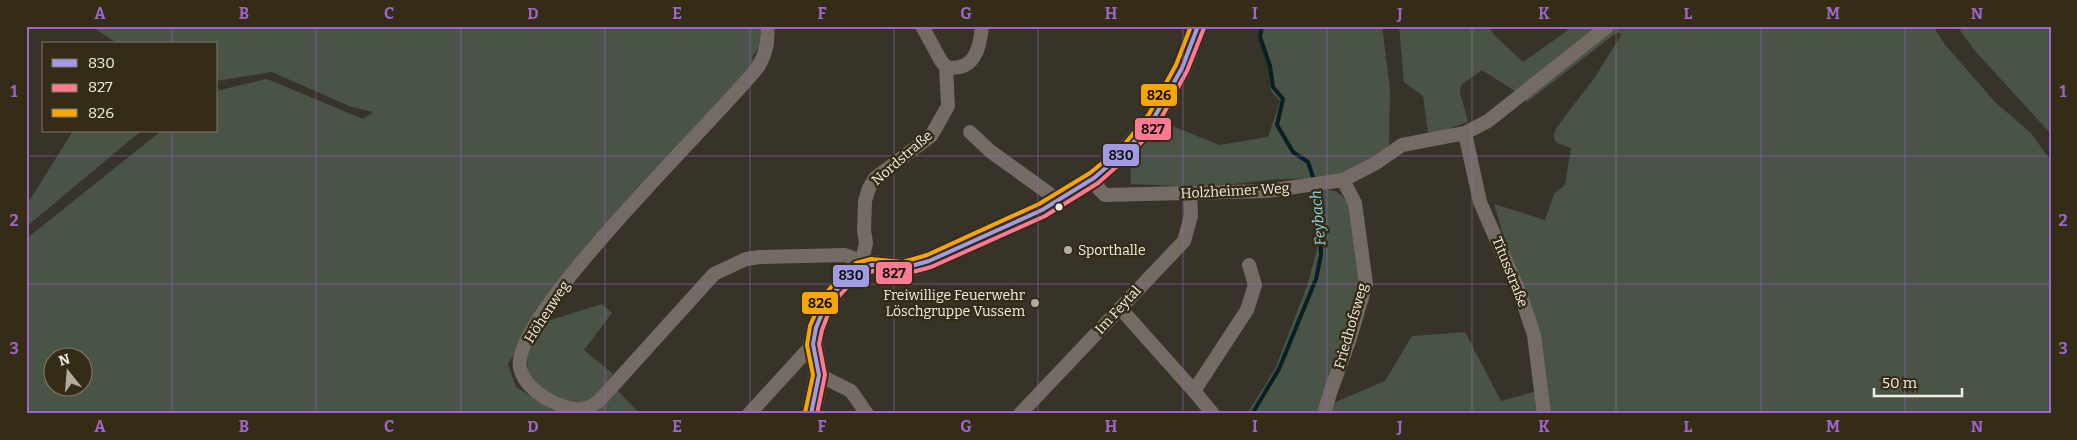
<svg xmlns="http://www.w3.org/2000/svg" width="2077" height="440" viewBox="0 0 2077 440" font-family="Bitter,serif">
	<rect width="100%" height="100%" fill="#383328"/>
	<path fill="#495447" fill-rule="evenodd" d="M 91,26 L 760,26 L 761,44 L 752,57 L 754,65 L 560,280 L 508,364 L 516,387 L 559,414 L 26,414 L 26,239 L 161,131 L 216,131 L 216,91 L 267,79 L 363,119 L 373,112 L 349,106 L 272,72 L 216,81 L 216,44 L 118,44 ZM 52,358 L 82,358 L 82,388 L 52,388 Z
		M 1264,26 L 1382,26 L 1390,90 L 1389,146 L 1364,164 L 1331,178 L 1278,179 L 1224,185 L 1178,186 L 1131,184 L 1130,159 L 1163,122 L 1219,145 L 1268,137 L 1280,101 L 1271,91 L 1270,66 L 1260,37 Z
		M 1399,26 L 1488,26 L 1495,36 L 1523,62 L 1574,26 L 1933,26 L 1946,46 L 1996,103 L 2031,133 L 2051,161 L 2051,414 L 1328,414 L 1331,404 L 1385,381 L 1412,336 L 1465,332 L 1501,401 L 1537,391 L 1526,311 L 1494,204 L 1545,220 L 1554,194 L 1565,185 L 1571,148 C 1558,143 1549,144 1557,127 L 1595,77 L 1622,34 L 1616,33 L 1527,102 L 1518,93 L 1482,70 L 1461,85 L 1460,92 L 1468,122 L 1442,131 L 1428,133 L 1423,96 L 1404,82 Z
		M 1957,26 L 2051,26 L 2051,134 L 1975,51 Z
		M 73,131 L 141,131 L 26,227 L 26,206 Z
		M 1310,190 C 1331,190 1338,187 1350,207 L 1362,285 L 1320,414 L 1247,414 L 1275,369 L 1307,286 L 1318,246 Z
		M 602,304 L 612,313 L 584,350 L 613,374 L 589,404 L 570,406 L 528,380 L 527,353 L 536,332 L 547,321 Z
		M 617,390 L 640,414 L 595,414 Z"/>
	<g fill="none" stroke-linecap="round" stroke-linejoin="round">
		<path stroke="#072023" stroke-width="4" d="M 1262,26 L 1260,37 L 1270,66 L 1273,87 L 1283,99 L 1277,125 L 1293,152 L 1308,162 L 1314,180
			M 1252,414 L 1279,369 L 1316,279 L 1321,255 L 1318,194 L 1316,187"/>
		<path stroke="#746b64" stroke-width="14" d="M 767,26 C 769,41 766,54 758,67 C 719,117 510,316 520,368 C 524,386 542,397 557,404 C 573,411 585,412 599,401 L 714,274 L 746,259 L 760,257 L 845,255 L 862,261
			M 946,67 C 974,72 980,49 982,26
			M 970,132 L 990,151 L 1051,195 L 1055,202
			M 1465,133 L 1480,202 L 1521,296 L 1534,335 L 1544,414
			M 1094,178 L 1099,189 L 1105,195 L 1267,191 L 1343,180 L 1376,163 L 1402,145 L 1465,133 L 1488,121 L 1608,26
			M 863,268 L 862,261 L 866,243 L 864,230 L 865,201 L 869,188 L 875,178 L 931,136 L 948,106 L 946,67 L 941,61 L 922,26
			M 1120,308 L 1194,391 L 1247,310 L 1255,285 L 1249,265
			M 819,375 L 851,391 L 867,414
			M 1194,391 L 1213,414
			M 749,414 L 813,344
			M 1020,414 L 1184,241 L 1191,216 L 1190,194
			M 1324,414 L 1330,393 L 1349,341 L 1366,284 L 1355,203 L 1343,180"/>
		<path stroke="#776d64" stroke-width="20" d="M 811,414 L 819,375 L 813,344 L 816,328 L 827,301 L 846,279 L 859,269 L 872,265 L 904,268 L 929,261 L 1042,210 L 1094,178 L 1128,149 L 1154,118 L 1182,68 L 1198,26"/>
		<defs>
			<path id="bus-1" d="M 811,414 L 819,375 L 813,344 L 816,328 L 827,301 L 846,279 L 859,269 L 872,265 L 904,268 L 929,261 L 1042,210 L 1094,178 L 1128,149 L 1154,118 L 1182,68 L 1198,26"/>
			<path id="bus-2" d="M 817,414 L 825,375 L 819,344 L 822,330 L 832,304 L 850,284 L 862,275 L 873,271 L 905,274 L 931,267 L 1045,216 L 1098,183 L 1132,153 L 1159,122 L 1187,71 L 1204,28"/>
			<path id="bus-3" d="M 805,413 L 813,375 L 807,345 L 810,326 L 822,298 L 842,274 L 856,263 L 871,259 L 903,262 L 927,255 L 1039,204 L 1090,173 L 1124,145 L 1149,114 L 1176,65 L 1191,26"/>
		</defs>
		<use href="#bus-1" stroke="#352c18" stroke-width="8"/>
		<use href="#bus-2" stroke="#352c18" stroke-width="8"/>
		<use href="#bus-3" stroke="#352c18" stroke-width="8"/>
		<use href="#bus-1" stroke="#a19be3" stroke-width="4"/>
		<use href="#bus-2" stroke="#fe7a93" stroke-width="4"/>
		<use href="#bus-3" stroke="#f7a600" stroke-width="4"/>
	</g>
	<path fill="none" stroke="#9f66c9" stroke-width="1" stroke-opacity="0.55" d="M 172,26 L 172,44M 316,26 L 316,414M 461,26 L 461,414M 605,26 L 605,414M 750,26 L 750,414M 894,26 L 894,414M 1038,26 L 1038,414M 1183,26 L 1183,414M 1327,26 L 1327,414M 1472,26 L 1472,414M 1616,26 L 1616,414M 1761,26 L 1761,414M 1905,26 L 1905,414M 172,131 L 172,414M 26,156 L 2051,156M 26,284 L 2051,284"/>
	<circle fill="#f3ede1" stroke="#352c18" stroke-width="2" cx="1059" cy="207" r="4.5"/>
	<g fill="#b2aca0" stroke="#352c18" stroke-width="2">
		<circle cx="1068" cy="250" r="5"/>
		<circle cx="1035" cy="303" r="5"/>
	</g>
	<g text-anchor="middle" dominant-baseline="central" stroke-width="5" stroke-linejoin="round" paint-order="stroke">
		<g font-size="14" fill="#f3ede1" stroke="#352c18">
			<text transform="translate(902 158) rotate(-41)">Nordstraße</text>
			<text transform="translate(1235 191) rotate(-3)">Holzheimer Weg</text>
			<text transform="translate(1510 272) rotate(68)">Titusstraße</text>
			<text transform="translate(1118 310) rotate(-47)">Im Feytal</text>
			<text transform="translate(547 312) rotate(-57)">Höhenweg</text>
			<text transform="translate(1351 326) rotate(-74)">Friedhofsweg</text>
		</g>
		<g font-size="14" fill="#f3ede1" stroke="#352c18" text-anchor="start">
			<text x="1078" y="250">Sporthalle</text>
			<text x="1025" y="295" text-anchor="end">Freiwillige Feuerwehr<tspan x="1025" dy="16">Löschgruppe Vussem</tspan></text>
		</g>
		<g font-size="15" font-style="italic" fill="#8bd4df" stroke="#352c18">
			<text transform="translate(1318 218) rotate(-95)">Feybach</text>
		</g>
	</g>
	<g stroke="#352c18" stroke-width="2">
		<rect x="1140" y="83" width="38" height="24" rx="5" fill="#f7a600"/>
		<rect x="1134" y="117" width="38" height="24" rx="5" fill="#fe7a93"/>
		<rect x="1102" y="143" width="38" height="24" rx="5" fill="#a19be3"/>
		<rect x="875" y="261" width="38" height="24" rx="5" fill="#fe7a93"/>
		<rect x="832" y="264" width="38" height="24" rx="5" fill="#a19be3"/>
		<rect x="801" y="291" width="38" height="24" rx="5" fill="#f7a600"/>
	</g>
	<g font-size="14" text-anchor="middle" font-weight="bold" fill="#111">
		<text x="1159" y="100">826</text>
		<text x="1153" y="134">827</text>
		<text x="1121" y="160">830</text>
		<text x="894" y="278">827</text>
		<text x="851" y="280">830</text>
		<text x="820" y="308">826</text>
	</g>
	<rect width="2077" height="440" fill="none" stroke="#352c18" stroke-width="55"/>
	<rect x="42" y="42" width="175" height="90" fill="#352c18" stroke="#817968"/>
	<rect x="52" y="59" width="25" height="8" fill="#a19be3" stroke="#817968"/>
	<text x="88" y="68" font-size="15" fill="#f3ede1">830</text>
	<rect x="52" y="84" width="25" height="8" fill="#fe7a93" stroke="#817968"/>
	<text x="88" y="92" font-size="15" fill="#f3ede1">827</text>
	<rect x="52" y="109" width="25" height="8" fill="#f7a600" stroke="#817968"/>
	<text x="88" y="118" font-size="15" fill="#f3ede1">826</text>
	<g transform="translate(68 372) rotate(343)"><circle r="24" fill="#352c18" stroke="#817968"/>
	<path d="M0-4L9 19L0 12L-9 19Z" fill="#b2aca0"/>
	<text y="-8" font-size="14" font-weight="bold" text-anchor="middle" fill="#f3ede1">N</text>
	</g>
	<path d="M1874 388v8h88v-8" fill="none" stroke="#f3ede1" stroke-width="2.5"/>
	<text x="1882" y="388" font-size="15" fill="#f3ede1" stroke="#352c18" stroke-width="4" paint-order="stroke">50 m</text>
	<rect x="28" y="28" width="2022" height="384" fill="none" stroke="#9f66c9" stroke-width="2"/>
	<g font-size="16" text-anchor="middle" font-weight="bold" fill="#9f66c9">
		<text x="100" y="19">A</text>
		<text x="244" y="19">B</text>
		<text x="389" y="19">C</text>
		<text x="533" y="19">D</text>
		<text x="677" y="19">E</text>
		<text x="822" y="19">F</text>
		<text x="966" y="19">G</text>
		<text x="1111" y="19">H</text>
		<text x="1255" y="19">I</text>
		<text x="1400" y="19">J</text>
		<text x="1544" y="19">K</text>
		<text x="1688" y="19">L</text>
		<text x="1833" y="19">M</text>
		<text x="1977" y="19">N</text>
		<text x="14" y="97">1</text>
		<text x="2063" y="97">1</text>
		<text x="14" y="226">2</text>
		<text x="2063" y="226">2</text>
		<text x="14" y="354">3</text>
		<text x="2063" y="354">3</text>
		<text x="100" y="432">A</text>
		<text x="244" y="432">B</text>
		<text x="389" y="432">C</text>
		<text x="533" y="432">D</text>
		<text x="677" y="432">E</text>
		<text x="822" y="432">F</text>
		<text x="966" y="432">G</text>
		<text x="1111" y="432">H</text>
		<text x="1255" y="432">I</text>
		<text x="1400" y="432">J</text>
		<text x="1544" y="432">K</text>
		<text x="1688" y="432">L</text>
		<text x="1833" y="432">M</text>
		<text x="1977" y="432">N</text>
	</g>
</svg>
